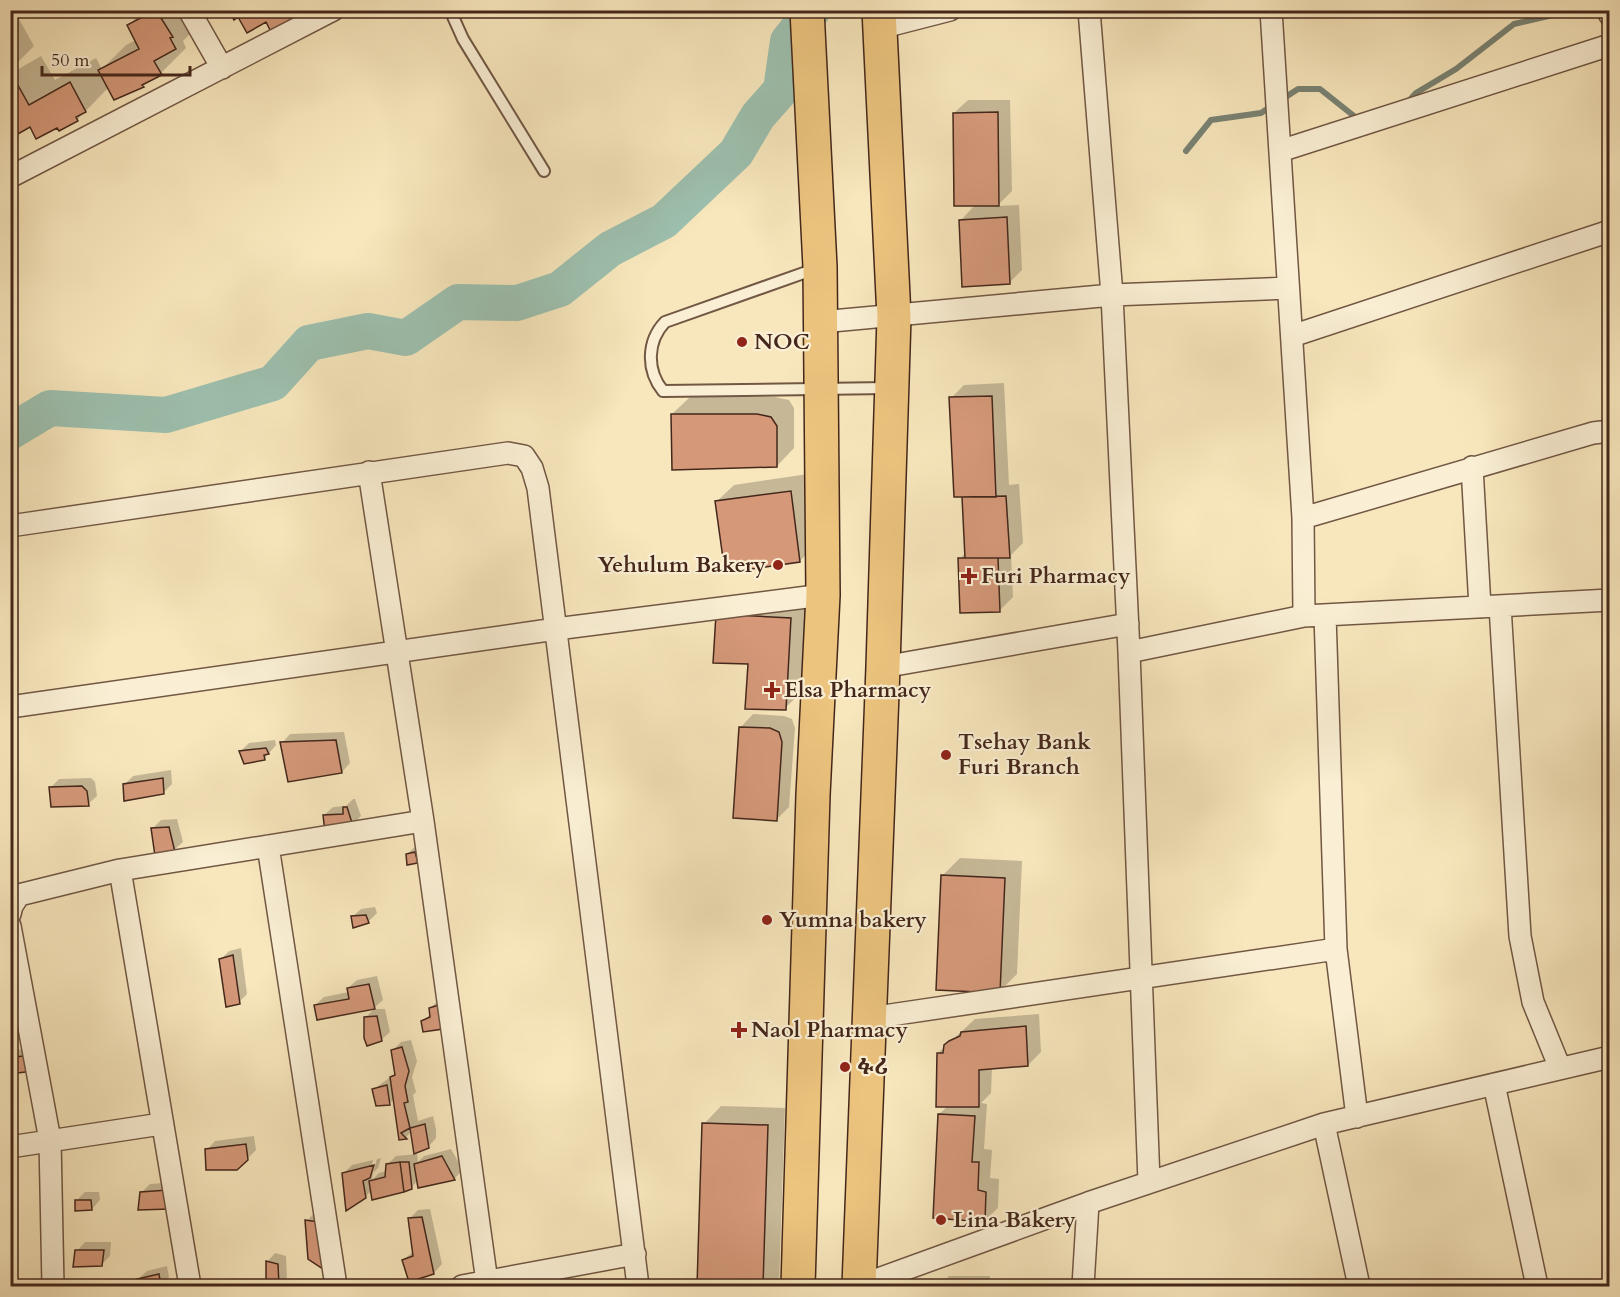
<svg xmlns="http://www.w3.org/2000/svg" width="1620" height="1297" viewBox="0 0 1620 1297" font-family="Cardo,'Noto Serif Ethiopic',serif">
	<rect width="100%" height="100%" fill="#f8e7bd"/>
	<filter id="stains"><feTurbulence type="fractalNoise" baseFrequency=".00333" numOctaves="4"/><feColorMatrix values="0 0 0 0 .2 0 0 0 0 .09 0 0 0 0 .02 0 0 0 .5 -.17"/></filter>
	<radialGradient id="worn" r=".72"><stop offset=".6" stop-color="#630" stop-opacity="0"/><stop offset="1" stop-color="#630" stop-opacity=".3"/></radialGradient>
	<path fill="#0003" d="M 10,10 L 14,10 L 34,46 L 10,70 Z
		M 143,10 L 197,10 L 201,23 L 183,41 L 186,48 L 161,73 L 143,86 L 109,87 L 77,120 L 58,125 L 31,125 L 12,136 L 10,75 L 15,71 L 41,56 L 55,80 L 96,58 L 102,69 L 126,45 L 136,40 L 129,25 Z
		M 968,100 L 1010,100 L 1012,191 L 997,206 L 1019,205 L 1022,270 L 1009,283 L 961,220 L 976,204 L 954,113 Z
		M 1004,383 L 1009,485 L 1019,484 L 1023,543 L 1011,555 L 1013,597 L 1000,610 L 960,559 L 966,552 L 964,496 L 951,398 L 964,385 Z
		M 690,397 L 775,397 L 789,400 L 794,408 L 794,448 L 777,466 L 672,414 Z
		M 808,474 L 817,543 L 800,561 L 716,502 L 734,485 Z
		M 808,601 L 803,691 L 785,708 L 749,663 L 718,614 Z
		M 753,714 L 784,716 L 792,719 L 795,728 L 789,807 L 776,820 L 740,728 Z
		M 344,732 L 350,763 L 342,772 L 282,743 L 290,734 Z
		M 275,740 L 276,745 L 264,759 L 241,751 L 249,743 Z
		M 171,770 L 172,784 L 163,793 L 124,785 L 133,776 Z
		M 91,778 L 95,782 L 97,796 L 88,804 L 50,788 L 59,779 Z
		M 353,799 L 355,799 L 361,816 L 353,824 L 324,815 L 333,807 L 346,806 Z
		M 177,819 L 183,842 L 174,850 L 153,828 L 161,820 Z
		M 10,836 L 14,860 L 10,863 Z
		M 424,844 L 426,853 L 417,862 L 407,854 L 416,846 Z
		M 960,858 L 1022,861 L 1017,974 L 999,992 L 942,876 Z
		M 375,907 L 377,913 L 368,922 L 352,917 L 361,909 Z
		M 241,948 L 247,994 L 239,1002 L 220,960 L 229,951 Z
		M 377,976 L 383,1000 L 374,1008 L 315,1005 L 324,997 L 349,992 L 348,988 L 357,980 Z
		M 439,1000 L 450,1019 L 423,1022 L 431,1013 L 430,1008 Z
		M 374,1009 L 385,1009 L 390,1032 L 381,1040 L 366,1017 Z
		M 1039,1014 L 1041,1052 L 1028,1065 L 992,1068 L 991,1093 L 981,1103 L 987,1104 L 984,1149 L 992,1150 L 990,1178 L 999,1179 L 998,1208 L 985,1220 L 939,1114 L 948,1106 L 938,1053 L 975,1019 Z
		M 411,1040 L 417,1061 L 412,1077 L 416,1092 L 413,1095 L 418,1121 L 433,1116 L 436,1129 L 436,1138 L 428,1147 L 412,1131 L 406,1137 L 400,1138 L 395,1098 L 389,1104 L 374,1089 L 396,1073 L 393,1050 L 401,1042 Z
		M 37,1047 L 10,1073 L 10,1051 Z
		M 721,1106 L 785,1108 L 779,1286 L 698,1286 L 704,1124 Z
		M 254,1136 L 256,1150 L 247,1159 L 207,1150 L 215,1141 Z
		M 451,1149 L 463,1170 L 454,1179 L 419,1186 L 418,1180 L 411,1188 L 372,1190 L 365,1197 L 343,1174 L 352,1165 L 373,1160 L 370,1173 L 373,1173 L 372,1180 L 379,1173 L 387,1171 L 387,1165 L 396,1156 L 417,1154 L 418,1162 L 424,1156 Z
		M 381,1158 L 378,1168 L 373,1173 L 377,1159 Z
		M 176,1182 L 178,1199 L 142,1192 L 150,1184 Z
		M 85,1192 L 99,1192 L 100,1200 L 92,1209 L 76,1201 Z
		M 430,1209 L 442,1264 L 434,1273 L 403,1260 L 414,1251 L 410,1218 L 418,1210 Z
		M 315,1212 L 331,1259 L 307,1221 Z
		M 85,1242 L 111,1242 L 110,1256 L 102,1264 L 77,1251 Z
		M 275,1253 L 286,1256 L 287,1280 L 281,1286 L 267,1286 L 267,1262 Z
		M 167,1266 L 169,1277 L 160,1285 L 139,1286 L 138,1279 L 147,1271 Z
		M 949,1276 L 990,1276 L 990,1286 L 939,1286 Z"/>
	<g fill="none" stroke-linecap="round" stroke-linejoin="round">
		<path stroke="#798374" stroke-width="6" d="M 1281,100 L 1298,89 L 1320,89 L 1359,120
			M 1407,103 L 1416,93 L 1456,69 L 1514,24 L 1566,12 L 1591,10
			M 1186,151 L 1211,120 L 1261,113 L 1273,105"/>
		<path stroke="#9dc0af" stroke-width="36" d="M 10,432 L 50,408 L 166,415 L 273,383 L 309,343 L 368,331 L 406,338 L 458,302 L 517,303 L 560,289 L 610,249 L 664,221 L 736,153 L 758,116 L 781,90 L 788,41 L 813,10"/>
	</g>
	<path fill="#d5997a" stroke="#44271b" stroke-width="1.5" d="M 156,10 L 173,37 L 170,38 L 176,49 L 154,61 L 162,75 L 142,85 L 144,87 L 114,100 L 98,70 L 139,49 L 127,25 Z
		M 229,10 L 315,10 L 272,34 L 266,22 L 247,33 L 238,17 L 234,20 Z
		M 15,80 L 29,105 L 70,82 L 86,112 L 76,117 L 78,121 L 59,131 L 57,128 L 36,139 L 30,127 L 11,138 L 10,83 Z
		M 998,112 L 999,206 L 954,206 L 953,113 Z
		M 1007,217 L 1010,284 L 962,287 L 959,220 Z
		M 992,396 L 996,497 L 954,497 L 949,397 Z
		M 671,414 L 757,414 L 771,417 L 777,426 L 777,467 L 672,470 Z
		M 791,491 L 800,562 L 725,573 L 715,501 Z
		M 1006,496 L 1010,558 L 965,558 L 962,497 Z
		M 958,558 L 998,558 L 1000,612 L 960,613 Z
		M 716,614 L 791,618 L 786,710 L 745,709 L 748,664 L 713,663 Z
		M 739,727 L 770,728 L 779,732 L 782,742 L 777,821 L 733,818 Z
		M 336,740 L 342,773 L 288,782 L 280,742 Z
		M 266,748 L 269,754 L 264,755 L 265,760 L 244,764 L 239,751 Z
		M 163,778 L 164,794 L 124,801 L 123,784 Z
		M 82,786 L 87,791 L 89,806 L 51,807 L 49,787 Z
		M 343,807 L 347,807 L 353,826 L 325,832 L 323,815 L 343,814 Z
		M 169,827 L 175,852 L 155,856 L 151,828 Z
		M 415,852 L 418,863 L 407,865 L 406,854 Z
		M 941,875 L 1005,878 L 1000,993 L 936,990 Z
		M 366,915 L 369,923 L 353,928 L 351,916 Z
		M 233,955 L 240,1004 L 226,1007 L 219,959 Z
		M 369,984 L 375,1009 L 317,1020 L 314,1005 L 349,999 L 347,988 Z
		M 439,1005 L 443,1029 L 423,1032 L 421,1021 L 430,1017 L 429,1008 Z
		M 377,1016 L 382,1041 L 367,1046 L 364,1038 L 364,1017 Z
		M 1026,1026 L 1028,1066 L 979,1070 L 979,1107 L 936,1107 L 937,1053 L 943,1053 L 944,1045 L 949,1041 L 960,1036 L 961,1032 Z
		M 402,1047 L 409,1071 L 405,1086 L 408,1102 L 404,1103 L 410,1128 L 401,1133 L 407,1139 L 399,1140 L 390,1077 L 395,1075 L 391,1050 Z
		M 29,1055 L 33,1071 L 10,1074 L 10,1058 Z
		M 387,1085 L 390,1105 L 376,1106 L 372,1089 Z
		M 938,1114 L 975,1116 L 972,1162 L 979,1162 L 978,1190 L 986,1192 L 985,1222 L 933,1218 Z
		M 702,1123 L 768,1125 L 763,1286 L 697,1286 Z
		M 425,1124 L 429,1148 L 414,1154 L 410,1128 Z
		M 246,1144 L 248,1160 L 237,1170 L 206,1170 L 205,1149 Z
		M 442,1156 L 455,1180 L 418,1188 L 414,1164 Z
		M 400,1162 L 409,1162 L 412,1189 L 404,1192 Z
		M 400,1162 L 404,1192 L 372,1200 L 369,1181 L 385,1177 L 386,1164 Z
		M 374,1165 L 370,1178 L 363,1181 L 366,1198 L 346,1211 L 342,1173 Z
		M 168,1190 L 170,1209 L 138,1210 L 140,1192 Z
		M 75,1200 L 91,1200 L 92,1210 L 75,1211 Z
		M 422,1217 L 434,1274 L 409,1282 L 402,1260 L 413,1256 L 408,1218 Z
		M 305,1220 L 319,1222 L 323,1269 L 308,1259 Z
		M 75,1250 L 104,1250 L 102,1266 L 73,1267 Z
		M 266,1261 L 278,1264 L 279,1286 L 266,1286 Z
		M 159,1274 L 161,1286 L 137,1286 L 137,1279 Z"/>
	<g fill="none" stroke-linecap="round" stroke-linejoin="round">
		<defs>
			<path id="service" d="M 450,10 L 463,39 L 544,171
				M 815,269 L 665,322 C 647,341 646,370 663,391 L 888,388"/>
			<path id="minor" d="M 189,10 L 222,68
				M 1089,10 L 1112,295 L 1129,652 L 1149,1182
				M 1271,10 L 1303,518 L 1593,433 L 1610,431
				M 1607,10 L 1610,15
				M 880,28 L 950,10
				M 1280,151 L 1610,45
				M 10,177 L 333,10
				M 821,322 L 1112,295 L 1288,288
				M 1292,336 L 1610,231
				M 1472,467 L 1480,607
				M 369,472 L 423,821 L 487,1282
				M 1303,518 L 1304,616
				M 10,526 L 508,453 L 524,456 L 532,468 L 538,488 L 638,1286
				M 1500,606 L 1520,936 L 1533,1002 L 1560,1068
				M 1325,615 L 1336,949 L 1357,1117
				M 1129,652 L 1304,616 L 1610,600
				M 883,667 L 1128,624
				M 10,707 L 556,629 L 823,595
				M 268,846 L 336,1286
				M 120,870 L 190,1286
				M 10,914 L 12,906 L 19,895 L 120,870 L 423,821
				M 10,926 L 50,1140 L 53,1286
				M 870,1018 L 1336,949
				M 1494,1084 L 1537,1286
				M 1324,1124 L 1359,1286
				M 10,1147 L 161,1124
				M 462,1286 L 635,1254
				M 859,1286 L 1088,1203 L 1324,1124 L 1610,1057
				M 1083,1286 L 1088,1203"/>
			<path id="primary" d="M 798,1286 L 813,795 L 823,595 L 820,267 L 807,10
				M 859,1286 L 883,667 L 894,317 L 879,10"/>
		</defs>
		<use href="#service" stroke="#715744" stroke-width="14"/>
		<use href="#minor" stroke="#715744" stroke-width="24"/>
		<use href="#primary" stroke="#44271b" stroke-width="36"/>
		<use href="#service" stroke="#faefd4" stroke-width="10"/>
		<use href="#minor" stroke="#faefd4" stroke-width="21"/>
		<use href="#primary" stroke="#ecc47e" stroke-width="33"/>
	</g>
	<g fill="#8f2418" stroke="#faefd4" stroke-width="2">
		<circle cx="742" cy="342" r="6"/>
		<circle cx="778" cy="565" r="6"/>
		<path d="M966 567h6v6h6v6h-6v6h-6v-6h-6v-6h6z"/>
		<path d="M769 681h6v6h6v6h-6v6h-6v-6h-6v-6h6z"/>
		<circle cx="946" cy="755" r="6"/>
		<circle cx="767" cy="920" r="6"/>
		<path d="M736 1021h6v6h6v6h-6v6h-6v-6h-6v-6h6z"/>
		<circle cx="845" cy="1067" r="6"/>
		<circle cx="941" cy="1220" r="6"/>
	</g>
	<g text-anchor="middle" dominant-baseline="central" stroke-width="4.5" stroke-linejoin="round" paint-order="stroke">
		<g font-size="22" font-weight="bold" fill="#44271b" stroke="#faefd4" text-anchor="start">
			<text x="754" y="342">NOC</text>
			<text x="766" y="565" text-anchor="end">Yehulum Bakery</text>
			<text x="981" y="576">Furi Pharmacy</text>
			<text x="784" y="690">Elsa Pharmacy</text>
			<text x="958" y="742">Tsehay Bank<tspan x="958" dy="25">Furi Branch</tspan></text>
			<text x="779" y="920">Yumna bakery</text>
			<text x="751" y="1030">Naol Pharmacy</text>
			<text x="857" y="1067">ፉሪ</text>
			<text x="953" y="1220">Lina Bakery</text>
		</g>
	</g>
	<rect width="1620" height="1297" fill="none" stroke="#f8e7bd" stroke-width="36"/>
	<rect x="12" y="12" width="1596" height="1273" fill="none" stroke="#44271b" stroke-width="3"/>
	<rect x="18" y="18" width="1584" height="1261" fill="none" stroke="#44271b" stroke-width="1.5"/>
	<path d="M42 66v9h148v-9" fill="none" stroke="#44271b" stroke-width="3"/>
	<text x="51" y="66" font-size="18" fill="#44271b" stroke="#faefd4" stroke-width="4.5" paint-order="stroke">50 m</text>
	<rect width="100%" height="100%" filter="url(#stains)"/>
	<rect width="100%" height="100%" fill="url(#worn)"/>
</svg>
